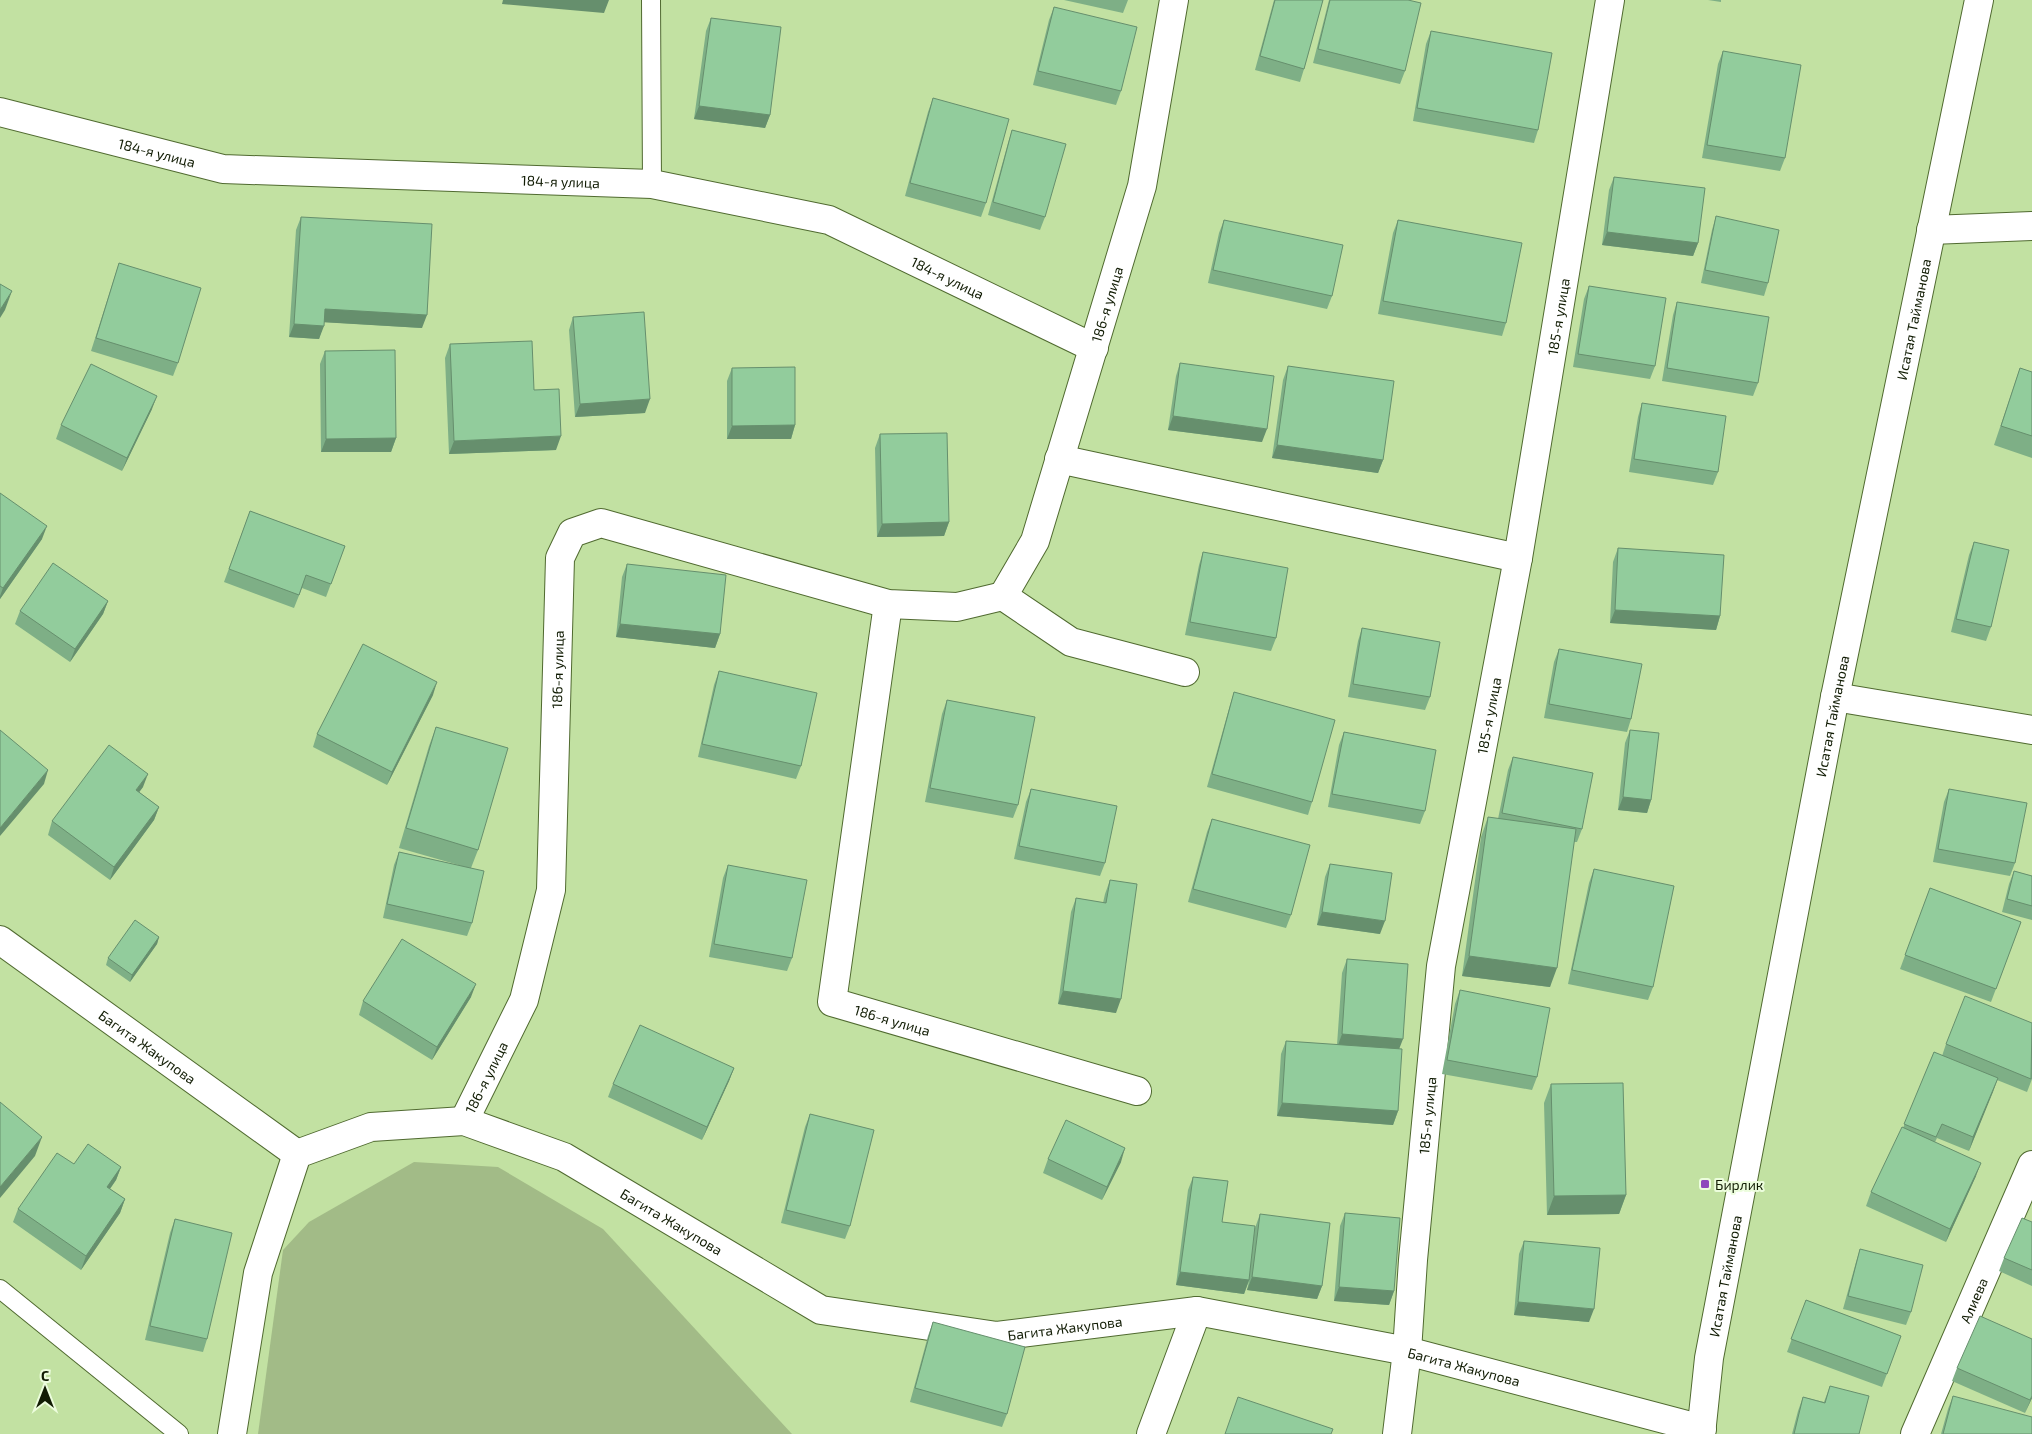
<svg xmlns="http://www.w3.org/2000/svg" width="2032" height="1434" viewBox="0 0 2032 1434" font-family="'Exo 2',sans-serif">
	<rect width="100%" height="100%" fill="#c2e1a2"/>
	<path fill="#a2bb87" d="M 414,1162 L 498,1167 L 603,1229 L 792,1434 L 258,1434 L 283,1250 L 309,1222 Z"/>
	<g fill="none" stroke-linecap="round" stroke-linejoin="round">
		<defs>
			<path id="service" d="M 651,0 L 652,184
				M 0,1289 L 179,1434"/>
			<g id="minor">
				<path id="s1" d="M 0,112 L 223,169 L 652,184 L 829,220 L 1094,348"/>
				<path d="M 1931,230 L 2032,226"/>
				<path d="M 1059,459 L 1518,558"/>
				<path id="s2" d="M 1003,596 L 1035,541 L 1142,186 L 1174,0"/>
				<path id="s3" d="M 888,604 L 832,1002 L 1137,1091"/>
				<path d="M 1835,697 L 2032,730"/>
				<path id="s4" d="M 0,940 L 297,1154"/>
				<path id="s5" d="M 464,1121 L 524,1000 L 551,890 L 560,558 L 572,533 L 601,523 L 888,604 L 957,607 L 1003,596 L 1071,642 L 1185,672"/>
				<path id="s6" d="M 232,1434 L 258,1273 L 297,1154 L 371,1127 L 464,1121 L 564,1157 L 821,1310 L 997,1336 L 1197,1311 L 1407,1351 L 1702,1429"/>
				<path d="M 1151,1434 L 1197,1311"/>
				<path id="s7" d="M 1397,1434 L 1407,1351 L 1413,1260 L 1441,966 L 1518,558 L 1610,0"/>
				<path id="s8" d="M 1915,1434 L 2032,1165"/>
			</g>
			<g id="tertiary">
				<path id="s9" d="M 1701,1434 L 1709,1358 L 1835,697 L 1979,0"/>
			</g>
		</defs>
		<use href="#service" stroke="#506a30" stroke-width="20"/>
		<use href="#minor" stroke="#506a30" stroke-width="30"/>
		<use href="#tertiary" stroke="#506a30" stroke-width="30"/>
		<use href="#service" stroke="#fff" stroke-width="18"/>
		<use href="#minor" stroke="#fff" stroke-width="28"/>
		<use href="#tertiary" stroke="#fff" stroke-width="28"/>
	</g>
	<path fill="#7eaf86" d="M 1064,0 L 1128,0 L 1123,13 Z
		M 1274,0 L 1323,0 L 1304,69 L 1300,82 L 1255,70 Z
		M 1329,0 L 1408,0 L 1405,71 L 1400,84 L 1313,63 Z
		M 1708,0 L 1721,0 L 1721,2 Z
		M 1054,7 L 1121,91 L 1116,105 L 1033,85 L 1049,20 Z
		M 711,18 L 770,115 L 765,128 L 694,119 L 706,31 Z
		M 1431,31 L 1538,130 L 1534,143 L 1413,121 L 1426,44 Z
		M 1723,51 L 1785,158 L 1780,171 L 1702,158 L 1718,64 Z
		M 933,98 L 986,203 L 981,217 L 905,196 L 928,112 Z
		M 1012,130 L 1045,217 L 1040,230 L 988,215 L 1008,143 Z
		M 1614,177 L 1698,243 L 1693,256 L 1602,245 L 1609,190 Z
		M 1716,216 L 1768,283 L 1764,296 L 1701,283 L 1712,230 Z
		M 301,217 L 422,328 L 324,322 L 319,339 L 289,337 L 296,230 Z
		M 1224,220 L 1332,296 L 1327,309 L 1208,283 L 1219,233 Z
		M 1398,220 L 1506,323 L 1502,336 L 1378,314 L 1393,233 Z
		M 119,263 L 178,363 L 173,376 L 91,351 Z
		M 1589,286 L 1655,366 L 1650,379 L 1573,367 L 1584,299 Z
		M 1677,302 L 1758,383 L 1753,396 L 1662,381 L 1673,315 Z
		M 573,317 L 645,413 L 575,417 L 569,330 Z
		M 450,344 L 534,390 L 556,450 L 449,454 L 445,358 Z
		M 325,351 L 396,438 L 391,452 L 321,452 L 320,364 Z
		M 1180,363 L 1262,442 L 1168,430 L 1176,376 Z
		M 1288,366 L 1383,460 L 1378,473 L 1272,458 L 1283,380 Z
		M 732,368 L 795,425 L 791,439 L 727,439 L 727,381 Z
		M 2020,368 L 2032,372 L 2032,458 L 1994,445 Z
		M 1642,403 L 1718,472 L 1713,485 L 1629,472 L 1638,417 Z
		M 152,409 L 122,471 L 56,439 L 61,425 Z
		M 880,434 L 949,522 L 944,536 L 877,537 L 875,448 Z
		M 0,493 L 42,539 L 0,599 Z
		M 250,511 L 345,546 L 326,597 L 302,588 L 294,608 L 224,582 Z
		M 1974,542 L 1991,627 L 1986,641 L 1951,632 L 1969,555 Z
		M 1618,548 L 1720,616 L 1716,630 L 1610,623 L 1613,562 Z
		M 1203,552 L 1276,638 L 1271,651 L 1185,635 L 1199,565 Z
		M 627,564 L 720,634 L 715,648 L 616,637 L 622,577 Z
		M 108,601 L 103,614 L 70,662 L 15,624 L 20,611 Z
		M 1362,628 L 1430,697 L 1425,710 L 1348,697 L 1358,641 Z
		M 1559,649 L 1631,719 L 1627,732 L 1544,718 L 1554,662 Z
		M 719,671 L 801,766 L 796,779 L 698,757 L 714,685 Z
		M 1234,692 L 1312,802 L 1308,815 L 1207,787 L 1230,705 Z
		M 433,695 L 387,785 L 313,747 L 317,734 Z
		M 947,700 L 1018,805 L 1013,818 L 925,802 L 942,714 Z
		M 436,727 L 478,850 L 471,868 L 472,923 L 467,936 L 383,918 L 394,865 L 399,852 L 462,866 L 399,848 L 429,746 Z
		M 1630,730 L 1651,800 L 1647,813 L 1618,810 L 1625,743 Z
		M 1344,732 L 1425,811 L 1420,824 L 1328,807 L 1339,745 Z
		M 1513,757 L 1582,829 L 1577,842 L 1574,842 L 1550,987 L 1462,976 L 1481,837 L 1488,817 L 1498,819 L 1508,770 Z
		M 143,787 L 139,792 L 159,807 L 154,820 L 110,880 L 48,835 L 52,821 Z
		M 1031,789 L 1105,863 L 1100,876 L 1014,859 L 1026,802 Z
		M 1949,789 L 2015,863 L 2010,876 L 1933,862 L 1944,802 Z
		M 1212,819 L 1291,915 L 1286,928 L 1188,902 L 1207,832 Z
		M 1330,864 L 1380,934 L 1317,925 L 1325,877 Z
		M 728,865 L 792,958 L 787,971 L 709,957 L 723,878 Z
		M 1594,869 L 1653,987 L 1648,1000 L 1568,984 L 1589,883 Z
		M 2014,871 L 2032,876 L 2032,920 L 2002,912 L 2009,884 Z
		M 1110,880 L 1116,1013 L 1058,1004 L 1071,912 L 1076,898 L 1103,903 L 1105,894 Z
		M 1930,888 L 2021,922 L 1991,1002 L 1900,969 Z
		M 159,937 L 157,944 L 130,982 L 106,965 L 108,958 Z
		M 1347,959 L 1399,1049 L 1398,1111 L 1393,1125 L 1277,1116 L 1281,1054 L 1286,1041 L 1337,1045 L 1342,973 Z
		M 1460,990 L 1537,1077 L 1532,1090 L 1442,1074 L 1455,1004 Z
		M 471,997 L 432,1060 L 359,1015 L 363,1001 Z
		M 2032,1023 L 2032,1079 L 2027,1092 L 1997,1080 L 1969,1151 L 1937,1138 L 1935,1142 L 1976,1176 L 1946,1242 L 1866,1206 L 1871,1192 L 1903,1128 L 1934,1052 L 1942,1056 L 1946,1044 Z
		M 734,1068 L 729,1081 L 702,1140 L 608,1097 L 613,1084 Z
		M 1551,1084 L 1626,1195 L 1619,1214 L 1547,1215 L 1544,1103 Z
		M 810,1114 L 850,1226 L 845,1239 L 781,1223 L 805,1127 Z
		M 1048,1159 L 1121,1162 L 1102,1200 L 1043,1173 Z
		M 74,1164 L 121,1167 L 116,1180 L 110,1189 L 125,1199 L 120,1213 L 81,1270 L 13,1222 L 18,1209 Z
		M 1193,1177 L 1222,1222 L 1255,1228 L 1260,1214 L 1322,1286 L 1317,1299 L 1247,1290 L 1249,1281 L 1244,1294 L 1176,1285 L 1188,1190 Z
		M 1345,1213 L 1394,1291 L 1389,1305 L 1334,1301 L 1340,1226 Z
		M 175,1219 L 207,1339 L 203,1352 L 145,1340 L 170,1233 Z
		M 2032,1222 L 2032,1286 L 1999,1271 L 2004,1258 Z
		M 1524,1241 L 1589,1322 L 1514,1315 L 1519,1254 Z
		M 1860,1249 L 1911,1312 L 1906,1325 L 1843,1309 L 1856,1262 Z
		M 1806,1300 L 1901,1336 L 1882,1387 L 1787,1352 Z
		M 933,1322 L 1007,1414 L 1002,1427 L 910,1402 L 928,1336 Z
		M 1957,1368 L 2032,1398 L 2025,1413 L 1952,1381 Z
		M 1830,1386 L 1859,1434 L 1792,1434 L 1798,1411 L 1803,1397 L 1824,1402 Z
		M 1953,1396 L 2032,1434 L 1941,1434 L 1948,1409 Z"/>
	<path fill="#668f6d" d="M 503,0 L 609,0 L 604,13 L 502,4 Z
		M 699,106 L 770,115 L 765,128 L 694,119 Z
		M 1607,232 L 1698,243 L 1693,256 L 1602,245 Z
		M 12,291 L 5,310 L 0,318 L 0,310 Z
		M 325,309 L 427,315 L 422,328 L 320,322 Z
		M 294,324 L 324,326 L 319,339 L 289,337 Z
		M 157,396 L 152,409 L 122,471 L 127,458 Z
		M 650,399 L 645,413 L 575,417 L 580,404 Z
		M 1173,416 L 1267,429 L 1262,442 L 1168,430 Z
		M 795,425 L 791,439 L 727,439 L 732,426 Z
		M 561,436 L 556,450 L 449,454 L 454,441 Z
		M 396,438 L 391,452 L 321,452 L 326,439 Z
		M 1277,445 L 1383,460 L 1378,473 L 1272,458 Z
		M 949,522 L 944,536 L 877,537 L 882,524 Z
		M 47,526 L 42,539 L 0,599 L 0,596 L 3,588 Z
		M 108,601 L 103,614 L 70,662 L 75,649 Z
		M 1615,610 L 1720,616 L 1716,630 L 1610,623 Z
		M 620,624 L 720,634 L 715,648 L 616,637 Z
		M 437,682 L 433,695 L 387,785 L 392,772 Z
		M 48,770 L 44,784 L 0,836 L 0,828 Z
		M 148,774 L 143,787 L 131,803 L 136,790 Z
		M 1623,797 L 1651,800 L 1647,813 L 1618,810 Z
		M 159,807 L 154,820 L 110,880 L 114,867 Z
		M 1322,912 L 1385,921 L 1380,934 L 1317,925 Z
		M 159,937 L 157,944 L 130,982 L 132,975 Z
		M 1469,956 L 1557,968 L 1550,987 L 1462,976 Z
		M 476,984 L 471,997 L 432,1060 L 437,1047 Z
		M 1063,991 L 1121,999 L 1116,1013 L 1058,1004 Z
		M 1342,1034 L 1403,1039 L 1398,1052 L 1337,1048 Z
		M 734,1068 L 729,1081 L 702,1140 L 707,1127 Z
		M 1998,1078 L 1993,1092 L 1969,1151 L 1973,1137 Z
		M 1282,1103 L 1398,1111 L 1393,1125 L 1277,1116 Z
		M 42,1137 L 35,1156 L 0,1198 L 0,1187 Z
		M 1125,1148 L 1121,1162 L 1102,1200 L 1107,1187 Z
		M 1981,1163 L 1976,1176 L 1946,1242 L 1950,1229 Z
		M 121,1167 L 116,1180 L 102,1200 L 107,1187 Z
		M 1626,1195 L 1619,1214 L 1547,1215 L 1554,1196 Z
		M 125,1199 L 120,1213 L 81,1270 L 86,1256 Z
		M 1180,1272 L 1249,1280 L 1244,1294 L 1176,1285 Z
		M 1252,1277 L 1322,1286 L 1317,1299 L 1247,1290 Z
		M 1339,1287 L 1394,1291 L 1389,1305 L 1334,1301 Z
		M 1518,1302 L 1594,1309 L 1589,1322 L 1514,1315 Z
		M 2032,1396 L 2032,1398 L 2025,1413 Z"/>
	<path fill="#92cc9c" stroke="#668f6d" d="M 1275,0 L 1323,0 L 1304,69 L 1260,56 Z
		M 1330,0 L 1408,0 L 1421,3 L 1405,71 L 1318,49 Z
		M 1054,7 L 1137,27 L 1121,91 L 1038,71 Z
		M 711,18 L 781,27 L 770,115 L 699,106 Z
		M 1431,31 L 1552,53 L 1538,130 L 1417,108 Z
		M 1723,51 L 1801,65 L 1785,158 L 1707,145 Z
		M 933,98 L 1009,119 L 986,203 L 910,183 Z
		M 1012,130 L 1066,144 L 1045,217 L 993,202 Z
		M 1614,177 L 1705,188 L 1698,243 L 1607,232 Z
		M 1716,216 L 1779,230 L 1768,283 L 1705,270 Z
		M 301,217 L 432,224 L 427,315 L 325,309 L 324,326 L 294,324 Z
		M 1224,220 L 1343,245 L 1332,296 L 1213,270 Z
		M 1398,220 L 1522,243 L 1506,323 L 1383,301 Z
		M 119,263 L 201,288 L 178,363 L 96,338 Z
		M 0,284 L 12,291 L 0,310 Z
		M 1589,286 L 1666,298 L 1655,366 L 1578,354 Z
		M 1677,302 L 1769,317 L 1758,383 L 1667,368 Z
		M 644,312 L 650,399 L 580,404 L 573,317 Z
		M 532,341 L 534,390 L 559,389 L 561,436 L 454,441 L 450,344 Z
		M 395,350 L 396,438 L 326,439 L 325,351 Z
		M 1180,363 L 1274,376 L 1267,429 L 1173,416 Z
		M 91,364 L 157,396 L 127,458 L 61,425 Z
		M 1288,366 L 1394,381 L 1383,460 L 1277,445 Z
		M 795,367 L 795,425 L 732,426 L 732,368 Z
		M 2020,368 L 2032,372 L 2032,436 L 2001,426 Z
		M 1642,403 L 1726,416 L 1718,472 L 1634,459 Z
		M 947,433 L 949,522 L 882,524 L 880,434 Z
		M 0,493 L 47,526 L 3,588 L 0,586 Z
		M 250,511 L 345,546 L 331,584 L 306,575 L 299,595 L 229,569 Z
		M 1974,542 L 2009,550 L 1991,627 L 1956,619 Z
		M 1618,548 L 1724,555 L 1720,616 L 1615,610 Z
		M 1203,552 L 1288,568 L 1276,638 L 1190,622 Z
		M 53,563 L 108,601 L 75,649 L 20,611 Z
		M 627,564 L 726,575 L 720,634 L 620,624 Z
		M 1362,628 L 1440,642 L 1430,697 L 1353,684 Z
		M 363,644 L 437,682 L 392,772 L 317,734 Z
		M 1559,649 L 1642,664 L 1631,719 L 1549,704 Z
		M 719,671 L 817,693 L 801,766 L 702,744 Z
		M 1234,692 L 1335,720 L 1312,802 L 1212,774 Z
		M 947,700 L 1035,717 L 1018,805 L 930,788 Z
		M 436,727 L 508,748 L 478,850 L 406,828 Z
		M 0,730 L 48,770 L 0,828 Z
		M 1630,730 L 1659,733 L 1651,800 L 1623,797 Z
		M 1344,732 L 1436,750 L 1425,811 L 1332,794 Z
		M 109,745 L 148,774 L 136,790 L 159,807 L 114,867 L 52,821 Z
		M 1513,757 L 1593,773 L 1582,829 L 1502,813 Z
		M 1031,789 L 1117,806 L 1105,863 L 1019,846 Z
		M 1949,789 L 2027,803 L 2015,863 L 1938,849 Z
		M 1488,817 L 1576,829 L 1557,968 L 1469,956 Z
		M 1212,819 L 1310,845 L 1291,915 L 1193,889 Z
		M 399,852 L 484,871 L 472,923 L 387,904 Z
		M 1330,864 L 1392,873 L 1385,921 L 1322,912 Z
		M 728,865 L 807,880 L 792,958 L 714,944 Z
		M 1594,869 L 1674,886 L 1653,987 L 1572,970 Z
		M 2014,871 L 2032,876 L 2032,906 L 2007,899 Z
		M 1110,880 L 1137,884 L 1121,999 L 1063,991 L 1076,898 L 1106,903 Z
		M 1930,888 L 2021,922 L 1996,989 L 1905,955 Z
		M 135,920 L 159,937 L 132,975 L 108,958 Z
		M 402,939 L 476,984 L 437,1047 L 363,1001 Z
		M 1347,959 L 1408,964 L 1403,1039 L 1342,1034 Z
		M 1460,990 L 1550,1008 L 1537,1077 L 1447,1060 Z
		M 1965,996 L 2032,1023 L 2031,1079 L 1946,1044 Z
		M 640,1025 L 734,1068 L 707,1127 L 613,1084 Z
		M 1286,1041 L 1402,1049 L 1398,1111 L 1282,1103 Z
		M 1934,1052 L 1998,1078 L 1973,1137 L 1942,1124 L 1936,1137 L 1904,1124 Z
		M 1623,1083 L 1626,1195 L 1554,1196 L 1551,1084 Z
		M 0,1102 L 42,1137 L 0,1187 Z
		M 810,1114 L 874,1130 L 850,1226 L 786,1210 Z
		M 1066,1120 L 1125,1148 L 1107,1187 L 1048,1159 Z
		M 1902,1127 L 1981,1163 L 1950,1229 L 1871,1192 Z
		M 88,1144 L 121,1167 L 107,1187 L 125,1199 L 86,1256 L 18,1209 L 57,1153 L 74,1164 Z
		M 1193,1177 L 1228,1181 L 1222,1222 L 1255,1226 L 1249,1280 L 1180,1272 Z
		M 1345,1213 L 1400,1218 L 1394,1291 L 1339,1287 Z
		M 1260,1214 L 1330,1223 L 1322,1286 L 1252,1277 Z
		M 2022,1218 L 2032,1222 L 2032,1270 L 2004,1258 Z
		M 175,1219 L 232,1233 L 207,1339 L 150,1326 Z
		M 1524,1241 L 1600,1248 L 1594,1309 L 1518,1302 Z
		M 1860,1249 L 1923,1265 L 1911,1312 L 1848,1296 Z
		M 1806,1300 L 1901,1336 L 1887,1374 L 1791,1339 Z
		M 1980,1316 L 2032,1339 L 2032,1396 L 2030,1400 L 1957,1368 Z
		M 933,1322 L 1025,1347 L 1007,1414 L 915,1388 Z
		M 1830,1386 L 1869,1396 L 1859,1434 L 1794,1434 L 1803,1397 L 1825,1403 Z
		M 1953,1396 L 2032,1417 L 2032,1434 L 1943,1434 Z
		M 1238,1397 L 1333,1429 L 1331,1434 L 1225,1434 Z"/>
	<rect fill="#8e49bc" stroke="#ecfddd" stroke-width="2" x="1700" y="1179" width="10" height="10" rx="2.5"/>
	<g text-anchor="middle" dominant-baseline="central" stroke-width="4" stroke-linejoin="round" paint-order="stroke">
		<g font-size="14" fill="#111c04" stroke="#ecfddd">
			<text stroke="none"><textPath href="#s1" startOffset="162">184-я улица</textPath></text>
			<text stroke="none"><textPath href="#s1" startOffset="568">184-я улица</textPath></text>
			<text stroke="none"><textPath href="#s1" startOffset="972">184-я улица</textPath></text>
			<text stroke="none"><textPath href="#s2" startOffset="311">186-я улица</textPath></text>
			<text stroke="none"><textPath href="#s7" startOffset="1130">185-я улица</textPath></text>
			<text stroke="none"><textPath href="#s9" startOffset="1135">Исатая Тайманова</textPath></text>
			<text stroke="none"><textPath href="#s5" startOffset="469">186-я улица</textPath></text>
			<text stroke="none"><textPath href="#s7" startOffset="725">185-я улица</textPath></text>
			<text stroke="none"><textPath href="#s9" startOffset="730">Исатая Тайманова</textPath></text>
			<text stroke="none"><textPath href="#s3" startOffset="465">186-я улица</textPath></text>
			<text stroke="none"><textPath href="#s4" startOffset="182">Багита Жакупова</textPath></text>
			<text stroke="none"><textPath href="#s5" startOffset="49">186-я улица</textPath></text>
			<text stroke="none"><textPath href="#s7" startOffset="320">185-я улица</textPath></text>
			<text stroke="none"><textPath href="#s6" startOffset="692">Багита Жакупова</textPath></text>
			<text stroke="none"><textPath href="#s9" startOffset="160">Исатая Тайманова</textPath></text>
			<text stroke="none"><textPath href="#s8" startOffset="146">Алиева</textPath></text>
			<text stroke="none"><textPath href="#s6" startOffset="1112">Багита Жакупова</textPath></text>
			<text stroke="none"><textPath href="#s6" startOffset="1518">Багита Жакупова</textPath></text>
		</g>
		<g font-size="14" fill="#111c04" stroke="#ecfddd" text-anchor="start">
			<text x="1715" y="1184">Бирлик</text>
		</g>
	</g>
	<g transform="translate(45 1389)" stroke="#ecfddd" stroke-width="4" paint-order="stroke">
	<path d="M0-4L9 19L0 12L-9 19Z" fill="#111c04"/>
	<text y="-8" font-size="14" font-weight="bold" text-anchor="middle" fill="#111c04">С</text>
	</g>
</svg>
